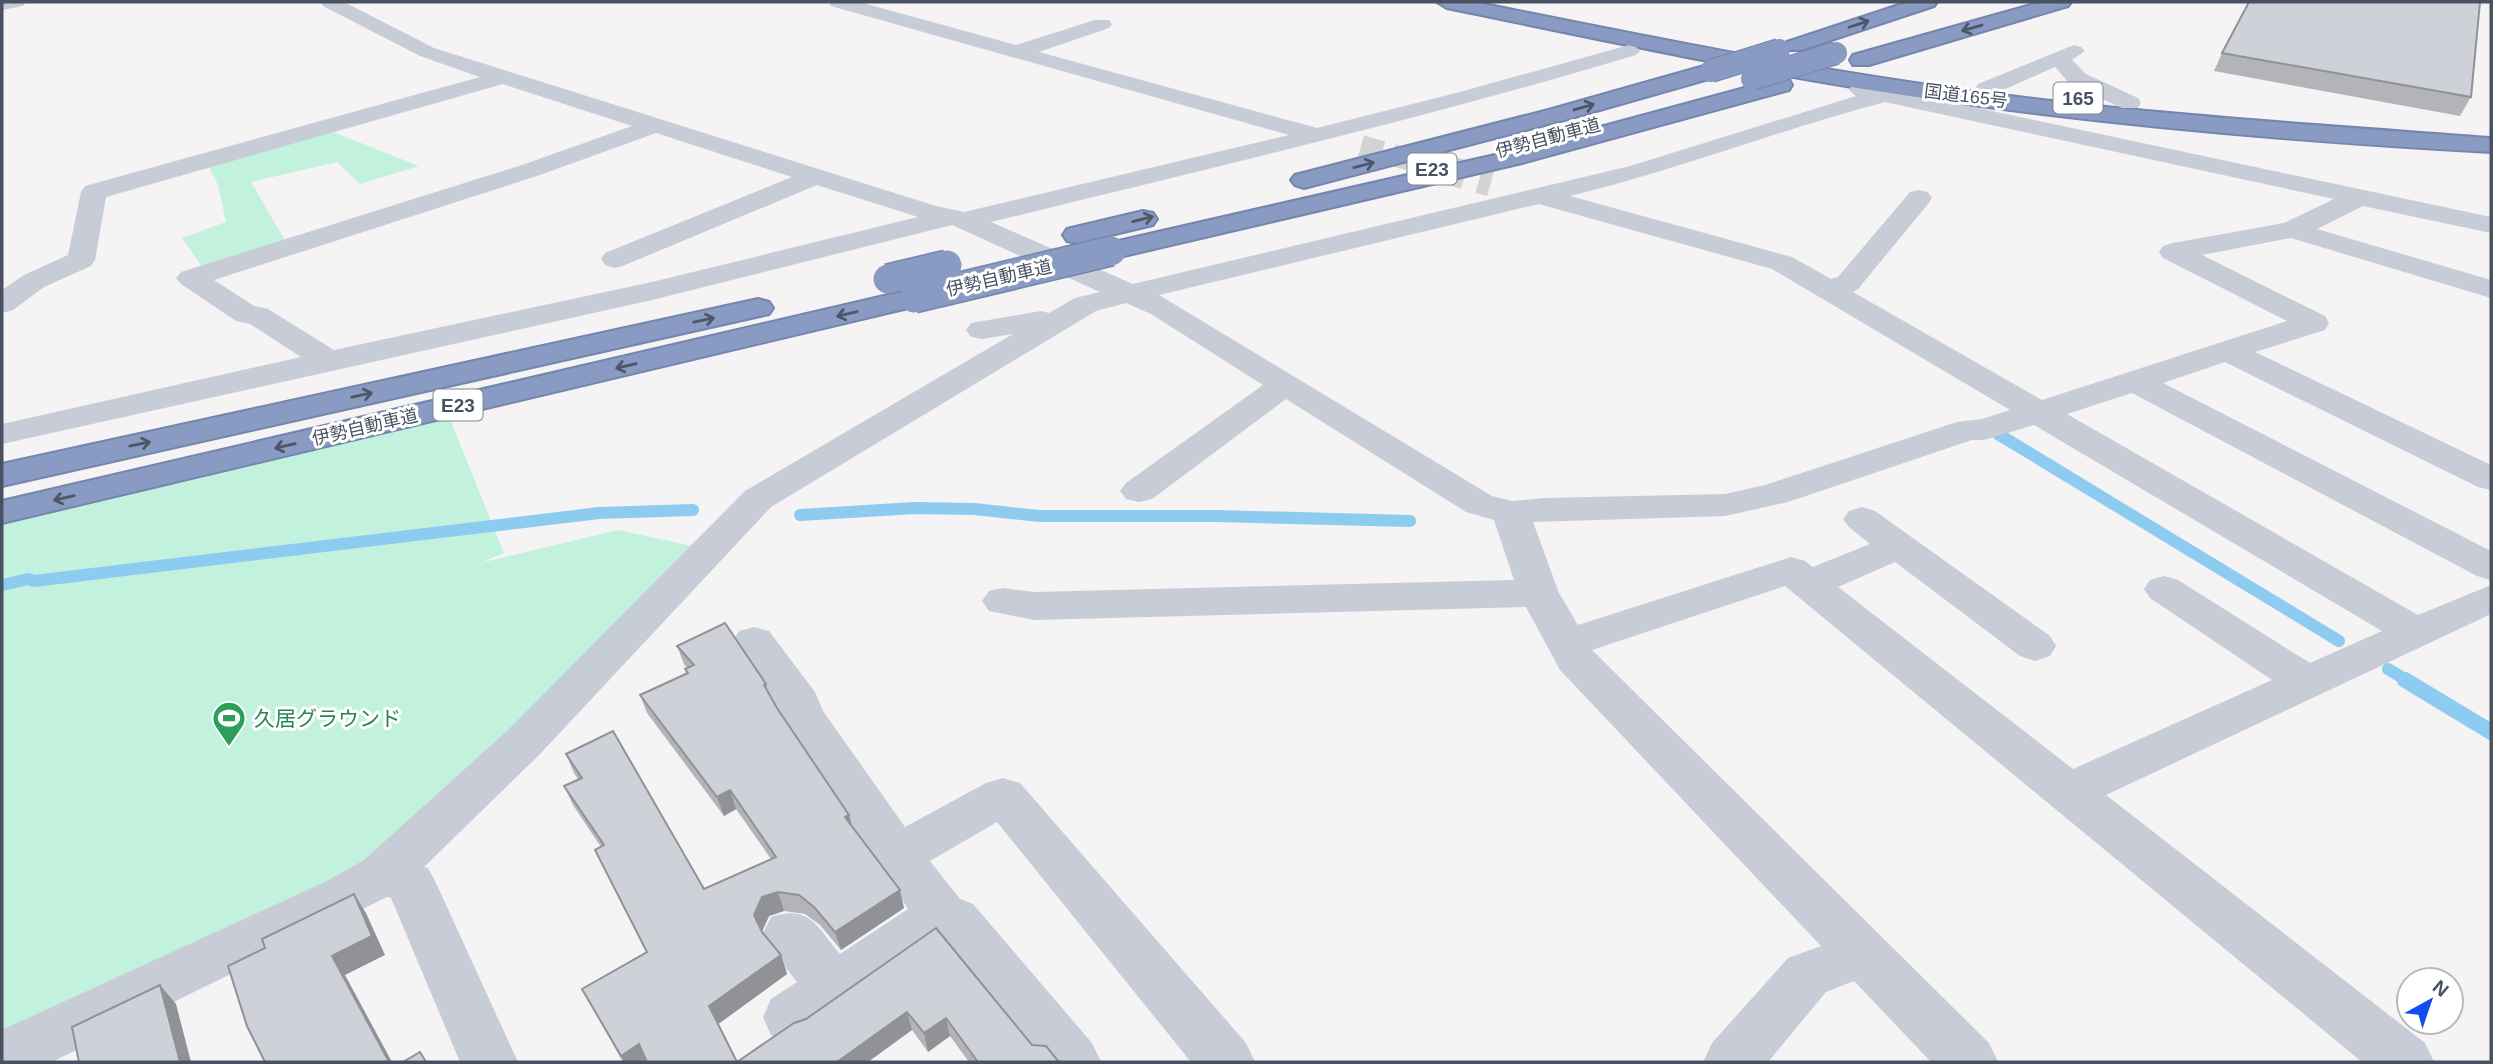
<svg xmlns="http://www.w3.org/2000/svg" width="2493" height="1064" viewBox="0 0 2493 1064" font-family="Helvetica,'Noto Sans JP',sans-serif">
	<rect width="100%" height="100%" fill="#f5f3f3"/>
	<path fill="#c2f2dd" d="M 333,132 L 419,166 L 360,184 L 337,162 L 251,182 L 286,242 L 203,268 L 182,238 L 226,222 L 218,185 L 207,163 Z
		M 448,414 L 504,553 L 480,563 L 618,530 L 692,546 L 442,800 L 333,885 L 2,1038 L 2,519 Z"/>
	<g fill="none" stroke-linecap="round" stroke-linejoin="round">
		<path stroke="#8dcbf1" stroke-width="12" d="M 1998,434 L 2339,641
			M 800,515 L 915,508 L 974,509 L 1039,516 L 1217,516 L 1410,521
			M 2,585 L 28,579 L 34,581 L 599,513 L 693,510
			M 2388,669 L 2408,681"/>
		<path stroke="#8dcbf1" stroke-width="16" d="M 2405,680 L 2491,732"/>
		<path stroke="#d3d3d6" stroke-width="22" stroke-dasharray="22 11" stroke-linecap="butt" d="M 1361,146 L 1443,169"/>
		<path stroke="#d3d3d6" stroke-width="29" stroke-dasharray="29 15" stroke-linecap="butt" d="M 1437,167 L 1491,182"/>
		<defs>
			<path id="highway" d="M 1437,2 L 1474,2 C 1637,35 1800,68 1964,90 C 2139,114 2315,125 2491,138 L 2491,152 C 2290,141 2089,124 1890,93 C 1741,70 1594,38 1447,8 Z
				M 1908,2 L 1937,2 L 1934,6 L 1801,50 L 1787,50 L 1784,46 L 1787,42 Z
				M 2041,2 L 2071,2 L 2068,6 L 1869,65 L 1853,65 L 1850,60 L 1853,55 Z
				M 1711,64 L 1719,66 L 1722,71 L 1719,76 L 1568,119 L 1304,188 L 1295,185 L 1291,180 L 1295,175 L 1552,109 Z
				M 1781,78 L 1789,80 L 1792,85 L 1789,90 L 1522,163 L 1111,259 L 1101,257 L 1097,251 L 1101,245 L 1508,152 Z
				M 1143,211 L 1153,213 L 1157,219 L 1153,225 L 1077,243 L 1067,241 L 1063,235 L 1067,229 Z
				M 914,289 L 925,292 L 929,298 L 925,304 L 2,523 L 2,501 Z
				M 758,299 L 769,302 L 773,308 L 769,314 L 2,486 L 2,464 Z"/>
		</defs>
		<use href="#highway" stroke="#7486ae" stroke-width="4"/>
		<path fill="#c7ccd7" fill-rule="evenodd" d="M 2,2 L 26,2 L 23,6 L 2,10 Z
			M 321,2 L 344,2 L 434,48 L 466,58 L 936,206 L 964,212 L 1289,135 L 831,6 L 829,2 L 859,2 L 1016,45 L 1095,20 L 1109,20 L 1112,24 L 1109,28 L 1039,52 L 1317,128 L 1456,93 L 1629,45 L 1636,47 L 1640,51 L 1636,55 C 1423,119 1207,169 991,222 L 1133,284 L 1630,166 L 1856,96 L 1849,90 L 1852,85 L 1860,83 L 2491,217 L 2491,233 L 2363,206 L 2317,229 L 2491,280 L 2491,298 L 2291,238 L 2202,255 L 2325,316 L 2329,323 L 2325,330 L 2255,352 L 2491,465 L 2491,490 L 2478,487 L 2225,362 L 2163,383 L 2491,551 L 2491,580 L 2477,576 L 2132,393 L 2067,414 L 2418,615 L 2491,585 L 2491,614 L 2106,795 L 2425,1043 L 2434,1062 L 2362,1062 L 1785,586 L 1592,650 L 1989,1043 L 1998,1062 L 1931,1062 L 1854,981 L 1826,992 L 1768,1062 L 1703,1062 L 1712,1043 L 1788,958 L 1821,946 L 1560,670 L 1526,607 L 1035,620 L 989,611 L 982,601 L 989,591 L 1003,588 L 1035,592 L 1514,580 L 1494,520 L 1466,512 L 1286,399 L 1152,499 L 1139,502 L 1126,499 L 1120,491 L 1126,483 L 1263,385 L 1151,314 L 1126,303 L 1096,311 L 771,507 L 540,754 L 424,867 L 428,868 L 436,883 L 518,1062 L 460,1062 L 391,898 L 387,897 L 52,1062 L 2,1062 L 2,1030 L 325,882 L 364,860 L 508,730 L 745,491 L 1013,334 L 982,339 L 971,337 L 966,330 L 971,323 L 1041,311 L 1049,313 L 1075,298 L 1100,292 L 952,225 L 652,300 L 2,444 L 2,424 L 301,357 L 250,324 L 236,321 L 181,284 L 176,278 L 181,272 L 522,165 L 632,126 L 503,84 L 106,197 L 95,260 L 91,266 L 44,287 L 13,310 L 2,313 L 2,290 L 24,275 L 68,255 L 81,192 L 85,186 L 480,77 L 420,56 L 323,6 ZM 1885,102 L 2334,199 L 2284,223 L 2173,243 L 2163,246 L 2159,252 L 2163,258 L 2287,321 L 2042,400 L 1853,292 L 1858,289 L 1928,204 L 1932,198 L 1928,192 L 1919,190 L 1910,192 L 1838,277 L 1831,279 L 1792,257 L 1570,196 C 1677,170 1779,130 1885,102 ZM 656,133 L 792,177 L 605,253 L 601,259 L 605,265 L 615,268 L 625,265 L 817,185 L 918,217 L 652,282 L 334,350 L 268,309 L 254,306 L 214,280 L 540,175 ZM 1539,204 L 1772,269 L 2010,410 L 1982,419 L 1957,422 L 1765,485 L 1725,494 L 1545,498 L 1512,501 L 1492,496 L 1159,295 ZM 2034,425 L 2382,631 L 2310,663 L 2178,580 L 2164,576 L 2150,580 L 2144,589 L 2150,598 L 2272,680 L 2073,769 L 1838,587 L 1895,562 L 2020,656 L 2035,661 L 2050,656 L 2056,646 L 2050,636 L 1875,511 L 1862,507 L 1849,511 L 1843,519 L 1849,527 L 1870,544 L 1813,567 L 1805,561 L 1791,557 L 1578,625 L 1559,593 L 1533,522 L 1725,516 L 1788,502 L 1972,440 L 1984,440 Z
			M 2074,45 L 2081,47 L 2085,51 L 2072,60 L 2086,74 L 2138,98 L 2141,103 L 2138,108 L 2122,108 L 2070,84 L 2055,67 L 1994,94 L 1978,94 L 1975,89 L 1978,84 Z
			M 754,627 L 769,631 L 815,692 L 823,711 L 905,827 L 986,783 L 1003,778 L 1020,783 L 1246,1043 L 1255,1062 L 1191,1062 L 997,822 L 930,861 L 960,899 L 973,904 L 1092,1043 L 1101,1062 L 1037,1062 L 941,943 L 811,1035 L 791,1042 L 771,1035 L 763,1017 L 771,999 L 797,982 L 771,949 L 763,933 L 771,917 C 810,904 817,927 840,954 L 908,909 L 785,725 L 777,706 L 733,641 L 739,631 Z"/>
		<use href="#highway" fill="#899bc2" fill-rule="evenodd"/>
		<defs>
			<path id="highway-bridge-far1" d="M 1711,71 L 1779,50
				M 1752,79 L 1836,53"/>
			<path id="highway-bridge" d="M 888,279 L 947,265
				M 914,298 L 1111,251"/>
		</defs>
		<use href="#highway-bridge-far1" stroke="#7486ae" stroke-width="24" stroke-linecap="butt"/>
		<use href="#highway-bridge" stroke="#7486ae" stroke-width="32" stroke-linecap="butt"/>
		<use href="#highway-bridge-far1" stroke="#899bc2" stroke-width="22"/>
		<use href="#highway-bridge" stroke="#899bc2" stroke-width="29"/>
	</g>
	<path fill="#b2b4ba" d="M 2222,53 L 2471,97 L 2460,116 L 2214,71 Z
		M 677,646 L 766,684 L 769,694 L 777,708 L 849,815 L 852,826 L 904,908 L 841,950 L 820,925 L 805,914 L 784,911 L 769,916 L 762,931 L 781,955 L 787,974 L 718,1024 L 737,1062 L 623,1062 L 582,989 L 646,952 L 595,850 L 601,847 L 573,805 L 564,786 L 578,779 L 574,773 L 566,754 L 704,889 L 771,859 L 736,809 L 724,816 L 647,713 L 640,695 L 686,674 L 685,669 L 687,668 L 684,664 Z
		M 936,928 L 1032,1045 L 1059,1062 L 969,1062 L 950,1036 L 928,1052 L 912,1030 L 806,1019 Z"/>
	<path fill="#919297" d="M 730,790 L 736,809 L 724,816 L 717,797 Z
		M 849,815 L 854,833 L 845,817 Z
		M 900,890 L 904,908 L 841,950 L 835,932 Z
		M 778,892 L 784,911 L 769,916 L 761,934 L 754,915 L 762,897 Z
		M 354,894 L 366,913 L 385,955 L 345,975 L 392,1062 L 389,1062 L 332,956 Z
		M 781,955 L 787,974 L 717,1025 L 709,1006 Z
		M 160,985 L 176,1004 L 191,1062 L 180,1062 Z
		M 907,1012 L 912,1030 L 868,1062 L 837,1062 Z
		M 946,1018 L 950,1036 L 928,1052 L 924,1033 Z
		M 639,1044 L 648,1062 L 624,1062 L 621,1056 Z"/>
	<path fill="#cfd1d8" stroke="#919297" stroke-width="2" d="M 2249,2 L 2480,2 L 2471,97 L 2222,53 Z
		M 725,623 L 766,684 L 764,685 L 777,708 L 849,815 L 845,817 L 900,890 L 835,932 L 814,907 L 799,895 L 778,892 L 762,897 L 754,915 L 762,932 L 781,955 L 709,1006 L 737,1062 L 647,1062 L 639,1044 L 621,1056 L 582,989 L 647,952 L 595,850 L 604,845 L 564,786 L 582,778 L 566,754 L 613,731 L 704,889 L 776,857 L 730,790 L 717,797 L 640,695 L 688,673 L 685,669 L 694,665 L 677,646 Z
		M 354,894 L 372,936 L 332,956 L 389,1062 L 265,1062 L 247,1026 L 228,966 L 265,948 L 262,939 Z
		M 936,928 L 1032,1045 L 1046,1046 L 1059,1062 L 978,1062 L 946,1018 L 924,1033 L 907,1012 L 837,1062 L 737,1062 L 794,1023 L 806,1019 Z
		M 160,985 L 180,1062 L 79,1062 L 72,1027 Z
		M 420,1052 L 426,1062 L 403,1062 Z"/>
	<defs><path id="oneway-shaft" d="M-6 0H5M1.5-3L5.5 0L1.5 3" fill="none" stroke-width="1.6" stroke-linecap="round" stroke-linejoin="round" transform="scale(1.75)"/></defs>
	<g stroke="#4c5667">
		<use href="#oneway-shaft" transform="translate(1859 24) rotate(-18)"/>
		<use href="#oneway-shaft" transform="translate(1972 28) rotate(164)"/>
		<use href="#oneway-shaft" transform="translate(1584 107) rotate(-16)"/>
		<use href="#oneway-shaft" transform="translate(1364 165) rotate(-15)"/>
		<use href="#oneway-shaft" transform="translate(1143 219) rotate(-14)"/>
		<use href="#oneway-shaft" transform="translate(847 314) rotate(167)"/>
		<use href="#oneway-shaft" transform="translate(704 320) rotate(-12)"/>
		<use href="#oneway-shaft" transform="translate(626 366) rotate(167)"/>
		<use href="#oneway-shaft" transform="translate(362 395) rotate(-12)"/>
		<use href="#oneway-shaft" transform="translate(140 444) rotate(-12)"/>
		<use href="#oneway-shaft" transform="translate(285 446) rotate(167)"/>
		<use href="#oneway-shaft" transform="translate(64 498) rotate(167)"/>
	</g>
	<defs>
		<symbol id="stadium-pin" viewBox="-11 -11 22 30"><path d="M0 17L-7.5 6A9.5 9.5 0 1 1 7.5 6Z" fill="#2e9e5b" stroke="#fff"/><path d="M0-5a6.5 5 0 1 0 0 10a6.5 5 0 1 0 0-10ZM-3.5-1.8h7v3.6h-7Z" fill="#fff"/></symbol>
	</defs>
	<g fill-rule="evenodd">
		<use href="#stadium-pin" x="210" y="699" width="38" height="52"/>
	</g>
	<g text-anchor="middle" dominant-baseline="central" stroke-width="6" stroke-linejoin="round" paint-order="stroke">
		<g font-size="18" fill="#495262" stroke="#fff">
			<text transform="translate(1966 96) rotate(7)">国道165号</text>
			<text transform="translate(1548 138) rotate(-15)">伊勢自動車道</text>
			<text transform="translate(999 278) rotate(-13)">伊勢自動車道</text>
			<text transform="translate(365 427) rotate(-13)">伊勢自動車道</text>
		</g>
		<g fill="#fff" stroke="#808691" stroke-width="2">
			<rect x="2053.5" y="82.5" width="49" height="31" rx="5"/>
			<rect x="1407.5" y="153.5" width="49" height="31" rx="5"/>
			<rect x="433.5" y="389.5" width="49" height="31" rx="5"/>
		</g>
		<g font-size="19" font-weight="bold" fill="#495262">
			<text x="2078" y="98">165</text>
			<text x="1432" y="169">E23</text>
			<text x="458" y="405">E23</text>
		</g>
		<g font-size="21" fill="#27864d" stroke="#fff" text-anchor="start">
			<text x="254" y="718">久居グラウンド</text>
		</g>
	</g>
	<rect width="2493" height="1064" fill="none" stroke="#495262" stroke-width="7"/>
	<g transform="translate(2430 1001) rotate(40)"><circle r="33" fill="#ffffff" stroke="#b6bac0" stroke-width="2"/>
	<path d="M0-5L12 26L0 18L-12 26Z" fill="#144dee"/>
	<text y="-10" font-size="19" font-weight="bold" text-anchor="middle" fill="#495262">N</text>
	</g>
</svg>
